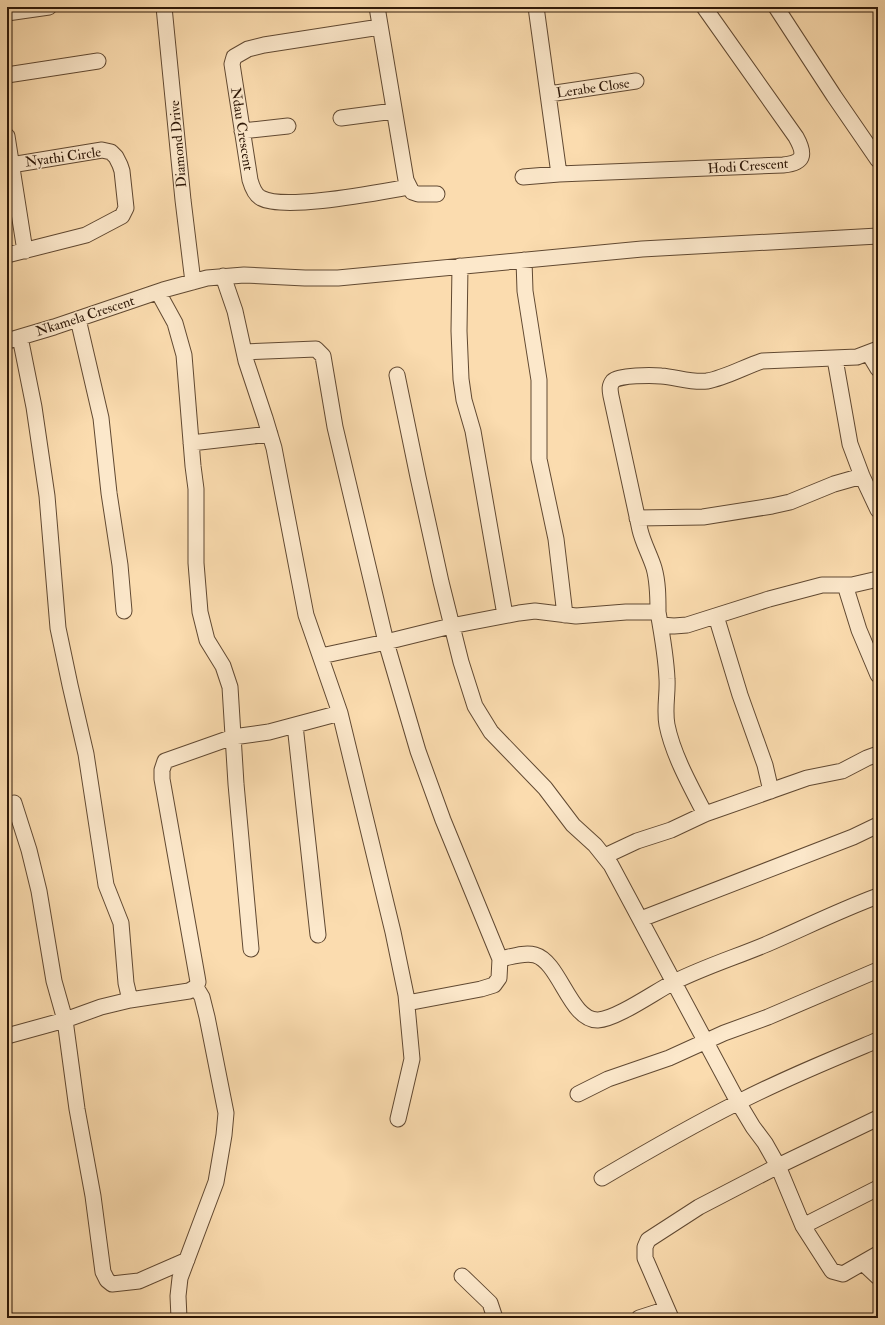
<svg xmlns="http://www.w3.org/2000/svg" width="885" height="1325" viewBox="0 0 885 1325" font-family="'IM FELL Double Pica',serif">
	<rect width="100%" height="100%" fill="#fbdcaf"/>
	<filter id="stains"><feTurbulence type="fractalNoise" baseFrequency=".005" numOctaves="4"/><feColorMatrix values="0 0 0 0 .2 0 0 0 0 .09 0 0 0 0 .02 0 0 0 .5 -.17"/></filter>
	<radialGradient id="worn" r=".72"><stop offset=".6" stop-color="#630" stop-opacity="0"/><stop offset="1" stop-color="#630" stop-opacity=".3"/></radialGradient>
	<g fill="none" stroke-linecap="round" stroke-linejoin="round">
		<defs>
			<path id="minor" d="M 164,7 L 183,200 L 193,282
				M 377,7 L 406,180 L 412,192 L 418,194 L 437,194
				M 536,7 L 559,174
				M 776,7 L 834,96 L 878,160
				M 7,13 L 49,7
				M 380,27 L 264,45 L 248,49 L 234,57 L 232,64 L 250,180 C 252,187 255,195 261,198 C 285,211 379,192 409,187
				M 7,75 L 98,61
				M 549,94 L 636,81
				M 341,118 L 394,111
				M 242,131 L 288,126
				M 7,136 L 25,251
				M 523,177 L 559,174 L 783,165 C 804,163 806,155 796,137 L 704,7
				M 7,255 L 86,235 L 122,216 L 126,208 L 122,171 L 120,165 L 116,157 L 111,152 L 102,150 L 11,165
				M 524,260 L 525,291 L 539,380 L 539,459 L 556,539 L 565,615
				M 460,266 L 459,331 L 461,379 L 464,400 L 473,431 L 505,615
				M 223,276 L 235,311 L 246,361 L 265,418 L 274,448 L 306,615 L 340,713 L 393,932 L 406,995 L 412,1059 L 398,1119
				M 158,292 L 175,323 L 184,355 L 193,466 L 196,489 L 196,563 L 200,612 L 207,640 L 223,666 L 230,687 L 236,784 L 251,949
				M 78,319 L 101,418 L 109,493 L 120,565 L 124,611
				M 20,337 L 34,407 L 47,496 L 58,628 L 70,685 L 86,754 L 106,885 L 121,923 L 126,983 L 130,1000
				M 7,341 L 54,327 L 163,290 L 207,278 L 244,275 L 305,278 L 338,278 L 642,249 L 878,236
				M 244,352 L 316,349 L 323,356 L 335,427 L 386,642 L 418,751 L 443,820 L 500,959 L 499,978 L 494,985 L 481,989 L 407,1003
				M 869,354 L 878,369
				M 835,359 L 850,444 L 862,476 L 878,510
				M 397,375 L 418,477 L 441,582 L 461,662 L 475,706 L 491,732 L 545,788 L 573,825 L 595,845 L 611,865 L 738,1102 L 753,1127 L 765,1143 L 778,1166 L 803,1226 L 832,1271 L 843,1274 L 878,1254
				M 191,443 L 270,434
				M 637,518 L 703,517 L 772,506 L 790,502 L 834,484 L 862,476
				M 845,585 L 859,630 L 878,675
				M 658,612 C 658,597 658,582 654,568 C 650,555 643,543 640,530 L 611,396 C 610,390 609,386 613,381 C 619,375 652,375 661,376 C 676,377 692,383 707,381 C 725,378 744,367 762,361 L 857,357 L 878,349
				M 716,616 L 740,695 L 765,765 L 771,791
				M 661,625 L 674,626 L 687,625 L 769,599 L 822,585 L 852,585 L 878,579
				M 321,656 L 386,642 L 451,626 L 519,613 L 535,611 L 576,616 L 626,612 L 658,612 C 662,634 666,656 667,679 C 668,694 664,709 667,725 C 673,755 691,787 705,814
				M 295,725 L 318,935
				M 14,803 L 29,850 L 39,891 L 54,981 L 65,1020 L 77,1109 L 93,1196 L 103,1272 L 107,1280 L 112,1284 L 139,1281 L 187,1260
				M 605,856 L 637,841 L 671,830 L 705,814 L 807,778 L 842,771 L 867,758 L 878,754
				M 641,919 L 853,837 L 878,825
				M 500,959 C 511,957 524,952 535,955 C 560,962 570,1021 598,1020 C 617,1019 656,991 674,982 C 704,967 736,957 767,944 C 804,928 840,910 878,896
				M 7,1036 L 65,1020 L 101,1007 L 130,1000 L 189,991 L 196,987 L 198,982 L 197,976 L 162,779 L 162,770 L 165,761 L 233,737 L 269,732 L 340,713
				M 578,1094 L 608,1079 L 669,1058 L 724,1033 L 768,1017 L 878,970
				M 602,1178 C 646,1152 691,1126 737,1103 C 783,1079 830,1060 878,1040
				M 803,1226 L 878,1188
				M 863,1263 L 878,1277
				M 462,1276 L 490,1303 L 495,1318
				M 179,1318 L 178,1296 L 180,1278 L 216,1182 L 224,1135 L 226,1113 L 207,1017 L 202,997 L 196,987
				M 639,1318 L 667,1309
				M 671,1318 L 645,1258 L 645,1247 L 648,1240 L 699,1207 L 778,1166 L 878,1118"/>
		</defs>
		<use href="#minor" stroke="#614932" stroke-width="17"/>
		<use href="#minor" stroke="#fce8cb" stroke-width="15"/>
	</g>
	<g text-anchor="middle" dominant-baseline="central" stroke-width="3" stroke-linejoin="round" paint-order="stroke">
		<g font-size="14" fill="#2e1808" stroke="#fce8cb">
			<text transform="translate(593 88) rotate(-8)">Lerabe Close</text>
			<text transform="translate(242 129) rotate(81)">Ndau Crescent</text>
			<text transform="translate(178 144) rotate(-95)">Diamond Drive</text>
			<text transform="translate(63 157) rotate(-8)">Nyathi Circle</text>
			<text transform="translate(748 166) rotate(-4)">Hodi Crescent</text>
			<text transform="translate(85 316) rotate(-18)">Nkamela Crescent</text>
		</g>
	</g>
	<rect width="885" height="1325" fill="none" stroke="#fbdcaf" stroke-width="24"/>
	<rect x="8" y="8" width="869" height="1309" fill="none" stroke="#2e1808" stroke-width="2"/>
	<rect x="12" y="12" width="861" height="1301" fill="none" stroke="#2e1808"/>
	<rect width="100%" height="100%" filter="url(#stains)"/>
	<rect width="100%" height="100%" fill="url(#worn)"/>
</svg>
